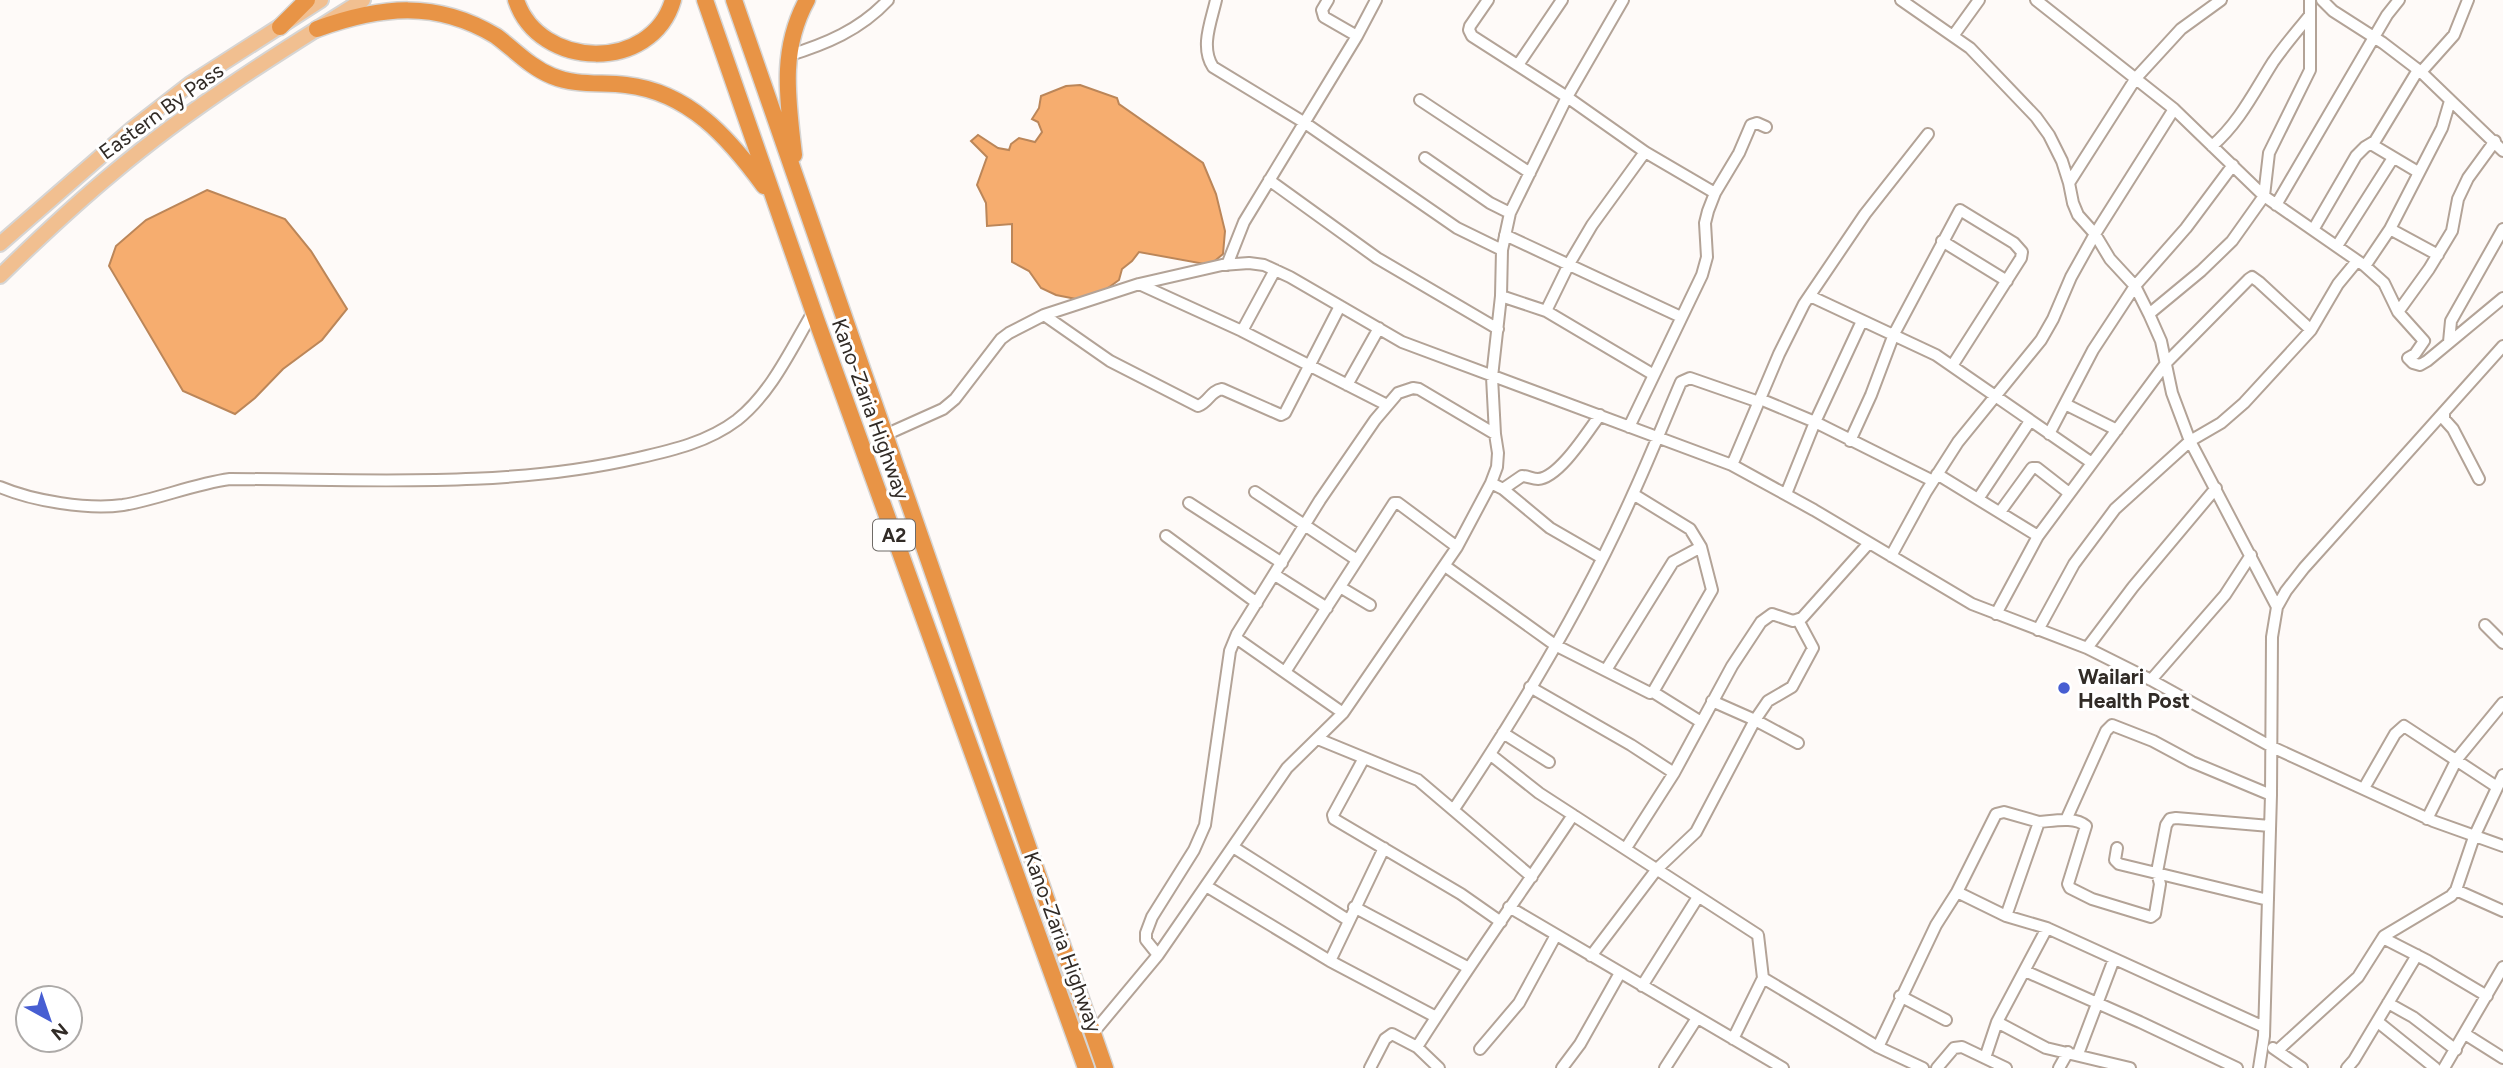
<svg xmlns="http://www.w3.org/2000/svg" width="2503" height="1068" viewBox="0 0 2503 1068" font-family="Figtree,sans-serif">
	<rect width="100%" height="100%" fill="#fefaf8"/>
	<path fill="#f6ad6f" stroke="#bb8659" stroke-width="2" d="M 1080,85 L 1117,98 L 1119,104 L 1203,163 L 1216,194 L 1225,231 L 1223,254 L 1210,265 L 1139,252 L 1132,261 L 1122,269 L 1119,280 L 1101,293 L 1076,299 L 1056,295 L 1041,288 L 1029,271 L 1012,262 L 1012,224 L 987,226 L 986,203 L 977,185 L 987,157 L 971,141 L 978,135 L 998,148 L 1009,150 L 1011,144 L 1019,138 L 1035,142 L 1042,132 L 1038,122 L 1032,119 L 1039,108 L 1041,96 L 1066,86 Z
		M 207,190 L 285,219 L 311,251 L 347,309 L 322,340 L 283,369 L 255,398 L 235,414 L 183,391 L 109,266 L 116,246 L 146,220 Z"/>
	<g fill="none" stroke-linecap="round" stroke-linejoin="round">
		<defs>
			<path id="minor" d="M 1216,0 C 1211,22 1200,47 1213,67 L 1305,123 L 1457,228 L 1502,250
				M 1328,0 L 1322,10 L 1324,17 L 1357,36
				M 1488,0 L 1470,26 L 1469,30 L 1472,36 L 1567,97 L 1645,152 L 1715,193
				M 1901,0 L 1970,48 L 2036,117 L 2049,135 L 2062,161 L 2069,183 L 2073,203 L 2078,215 L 2095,234 L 2110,259 L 2135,286 L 2149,314 L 2161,341 L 2172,393 L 2190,441 L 2277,607
				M 2036,0 L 2174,109 L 2264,196 L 2365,266 L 2384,283 L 2398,312 L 2424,341 L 2415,354 L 2408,358 L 2413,363 L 2420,365 L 2427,361 L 2503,298
				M 2322,0 L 2333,11 L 2383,43 L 2421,72 L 2503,151
				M 1953,36 L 1979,0
				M 787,56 C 826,44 860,30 888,0
				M 1518,65 L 1562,0
				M 2421,72 L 2454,35 L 2468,0
				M 1420,100 L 1530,173
				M 2371,144 L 2418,172
				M 2212,146 C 2239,123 2254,92 2273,62 C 2284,46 2298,30 2310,15
				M 1425,158 L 1490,203 L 1510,213
				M 1269,180 L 1377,258 L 1498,329
				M 2069,183 L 2136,78 L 2181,29 L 2221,0
				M 2276,205 L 2387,15 L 2399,0
				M 2390,229 L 2438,255
				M 2313,230 L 2356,156 L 2365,147 L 2375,141 L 2418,70
				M 1505,235 L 1681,317
				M 1942,241 L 2007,281
				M 2337,246 L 2393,158
				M 1227,265 L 1244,222 L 1357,36 L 1376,0
				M 2365,266 L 2390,229 L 2442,128 L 2450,101
				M 1139,284 L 1242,331 L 1387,405
				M 1501,296 L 1546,311 L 1654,375
				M 1810,296 L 1936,355 L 2092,463
				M 1546,311 L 1569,264 L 1592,225 L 1645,152
				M 2398,312 L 2429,269 L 2452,231 L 2458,199 L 2468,178 L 2495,141
				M 2149,314 L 2201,271 L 2232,241 L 2264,196 L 2269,153 L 2310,70 L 2310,0
				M 1044,315 L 1110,361 L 1198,406 C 1209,402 1210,391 1222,389 L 1281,415 L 1285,413 L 1340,306
				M 1242,331 L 1275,270
				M 2449,342 L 2451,321 L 2503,229
				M 1347,385 L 1379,328
				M 1760,399 L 1815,422 L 1933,481
				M 2065,404 L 2117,430
				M 2444,412 L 2444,419 L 2453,429 L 2479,479
				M 1629,427 L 1702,275 L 1707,257 L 1705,223 L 1708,211 L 1715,193 L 1739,153 L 1751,125 L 1757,123 L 1766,127
				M 2049,434 L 2093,350 L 2135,286 L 2186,228 L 2233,165
				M 885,435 L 943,409 L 955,399 L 1001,339 L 1009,333 L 1044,315 L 1139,284 L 1222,265 L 1249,263 L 1264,265 L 1290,277 L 1402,342 L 1732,465 L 1814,510 L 1972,604 L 2087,648 L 2151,680 L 2272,747 L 2433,821 L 2503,846
				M 1850,441 L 1871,395 L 1894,334 L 1960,210 L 2014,243 L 2022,252 L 2021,258 L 1952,366
				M 1732,465 L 1779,354 L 1804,304 L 1865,214 L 1928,134
				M 1937,474 L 2038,536
				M 1491,483 L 1503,489 L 1522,476 C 1528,476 1532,479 1538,479 C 1559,478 1588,431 1600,415
				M 0,487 C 33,501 88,510 123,505 C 159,499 193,484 230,479 C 366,479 504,489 638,458 C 673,450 708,442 737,420 C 772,392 791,349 813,312
				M 1503,489 L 1550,528 L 1602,558
				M 1255,492 L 1357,560
				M 1633,494 L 1690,529 L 1701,547 L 1712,590 L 1653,692
				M 1786,494 L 1815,422 L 1862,321
				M 1978,499 L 2030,421
				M 1189,503 L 1282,563
				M 2000,512 L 2032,468 L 2037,468 L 2069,493
				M 1166,536 L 1257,603
				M 1891,556 L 1926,492 L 1958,442 L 2041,340 L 2053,319 L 2071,277 L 2095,234 L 2174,109
				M 1445,566 L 1555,645 L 1650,693 L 1653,692 L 1701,722
				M 1275,575 L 1327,608
				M 1340,587 L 1370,605
				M 1996,614 L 2038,536 L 2167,362 L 2249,279 L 2252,277 L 2259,282 L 2311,330
				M 2485,625 L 2503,643
				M 2038,630 L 2074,564 L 2115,509 L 2190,441 L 2221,423 L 2244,403 L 2311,330 L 2338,284 L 2357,261
				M 1236,638 L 1343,713
				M 2087,648 L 2133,587 L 2216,488
				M 1606,670 L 1673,562 L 1701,547
				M 1285,672 L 1394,503 L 1398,503 L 1457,547
				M 2151,680 L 2225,595 L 2251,555
				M 1530,687 L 1631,745 L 1674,773
				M 1712,701 L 1755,720 L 1798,743
				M 1503,733 L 1549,762
				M 1318,739 L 1418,780 L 1532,877
				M 1491,755 L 1539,793 L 1758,935 L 1763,978 L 1733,1039
				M 1364,758 L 1333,815 L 1334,819 L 1461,894 L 1501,922
				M 2364,788 L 2395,734 L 2404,726 L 2497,787
				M 1454,809 C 1521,709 1584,604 1633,494 C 1650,457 1665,419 1681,382 L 1690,378 L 1759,402
				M 2427,819 L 2457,759 L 2503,703
				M 2066,820 L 2106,731 L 2112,725 L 2153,741 L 2192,762 L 2271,795
				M 1233,847 L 1348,920
				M 1626,848 L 1674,773 L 1732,666 L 1761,622 L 1772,614 L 1793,621 L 1802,618 L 1869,543
				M 2117,848 L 2115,860 L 2119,864 L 2268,900
				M 1206,886 L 1330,961 L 1436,1017
				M 2456,890 L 2503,911
				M 1957,892 L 2006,916 L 2047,928 L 2264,1027
				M 1354,907 L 1467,967
				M 1509,907 L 1783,1068
				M 2006,916 L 2039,822 C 2053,821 2075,816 2086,826 L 2068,884 L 2070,888 L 2092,899 L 2151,917 L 2155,914 L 2160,884 L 2157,872 L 2166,825 L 2170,819 L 2176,818 L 2270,826
				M 2383,938 L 2428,961 L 2487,996
				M 1158,955 L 1146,940 L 1146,933 L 1152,917 L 1194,850 L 1205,825 L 1230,651 L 1237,634 L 1320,500 L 1375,420 L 1398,393 L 1413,388 L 1419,389 L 1495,434
				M 1591,956 L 1657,869 L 1696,832 L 1755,720 L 1768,701 L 1792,687 L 1813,648 L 1798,620
				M 1330,961 L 1384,848
				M 2025,971 L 2140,1022 L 2237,1068
				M 1763,978 L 1878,1047 L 1923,1068
				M 1642,986 L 1698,897
				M 1900,996 L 1946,1020
				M 2388,1003 L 2413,1017 L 2456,1050
				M 1997,1022 L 2046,1048 L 2130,1068
				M 2378,1022 L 2435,1068
				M 1093,1033 L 1158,955 L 1287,768 L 1343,713 L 1457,547 L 1491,483 L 1497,467 L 1498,453 L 1495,434 L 1492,377 L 1501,296 L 1502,250 L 1510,213 L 1567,97 L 1623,0
				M 2465,1034 L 2503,1058
				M 1417,1047 C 1467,968 1521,893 1573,815
				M 1878,1047 L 1936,925 L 1957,892 L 1996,814 L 2004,812 L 2039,822
				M 2273,1048 L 2302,1068
				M 1480,1049 L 1519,1003 L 1556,935
				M 2278,1050 L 2358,977 L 2384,936 L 2451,896 L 2456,890 L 2474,837 L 2503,775
				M 2078,1054 L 2114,959
				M 1985,1058 L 1997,1022 L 2047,928
				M 1370,1068 L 1385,1039 L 1392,1034 L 1417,1047 L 1439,1068
				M 1562,1068 L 1580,1044 L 1620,973
				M 1665,1068 L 1697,1018
				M 1937,1068 L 1954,1048 L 1962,1047 L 2006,1068
				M 2059,1068 L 2068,1052
				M 2259,1068 L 2264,1036 L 2271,795 L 2272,637 L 2277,607 L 2286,591 L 2304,568 L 2503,346
				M 2347,1068 L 2354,1060 L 2417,955
				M 2444,1068 L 2503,967"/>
			<path id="major" d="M 0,244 L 132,129 L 190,84 L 321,0
				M 0,276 C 37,240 74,205 114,172 C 191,107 278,53 363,0"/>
			<path id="highway" d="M 516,0 C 539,70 652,73 673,0
				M 705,0 L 816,319 L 1086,1068
				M 734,0 L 1105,1068
				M 280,27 L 307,0
				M 317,29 C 381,6 436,0 496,36 C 515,50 530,67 552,76 C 576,86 602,82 626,85 C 689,92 729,138 764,186
				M 794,155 C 788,101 779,51 807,0"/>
		</defs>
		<use href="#minor" stroke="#b3a397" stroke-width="14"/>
		<use href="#major" stroke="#d6d5d4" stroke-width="18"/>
		<use href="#highway" stroke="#d6d5d4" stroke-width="19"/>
		<use href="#minor" stroke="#fff" stroke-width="10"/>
		<use href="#major" stroke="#f1bf90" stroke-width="14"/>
		<use href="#highway" stroke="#e89446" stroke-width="16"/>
	</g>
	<circle fill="#475ed2" stroke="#fff" stroke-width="2.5" cx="2064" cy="688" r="7"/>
	<g text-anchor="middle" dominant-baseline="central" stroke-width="6" stroke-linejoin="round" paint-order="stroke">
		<rect fill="#fff" stroke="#6f6b67" stroke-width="2" x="873" y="519.5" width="42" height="31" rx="5"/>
		<g font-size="19" font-weight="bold" fill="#312b26">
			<text x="894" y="535">A2</text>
		</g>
		<g font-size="21" fill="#312b26" stroke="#fff">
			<text transform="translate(161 111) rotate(-36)">Eastern By Pass</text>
			<text transform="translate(871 409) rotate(70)">Kano-Zaria Highway</text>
			<text transform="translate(1063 942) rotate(70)">Kano-Zaria Highway</text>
		</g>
		<g font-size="21" font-weight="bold" fill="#312b26" stroke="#fff" text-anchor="start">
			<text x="2078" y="676">Wailari<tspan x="2078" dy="24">Health Post</tspan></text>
		</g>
	</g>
	<g transform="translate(49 1019) rotate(140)"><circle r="33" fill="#ffffff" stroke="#adaaa8" stroke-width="2"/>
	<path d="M0-5L12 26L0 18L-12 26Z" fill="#475ed2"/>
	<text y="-10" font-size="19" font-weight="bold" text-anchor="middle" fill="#312b26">N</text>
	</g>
</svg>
